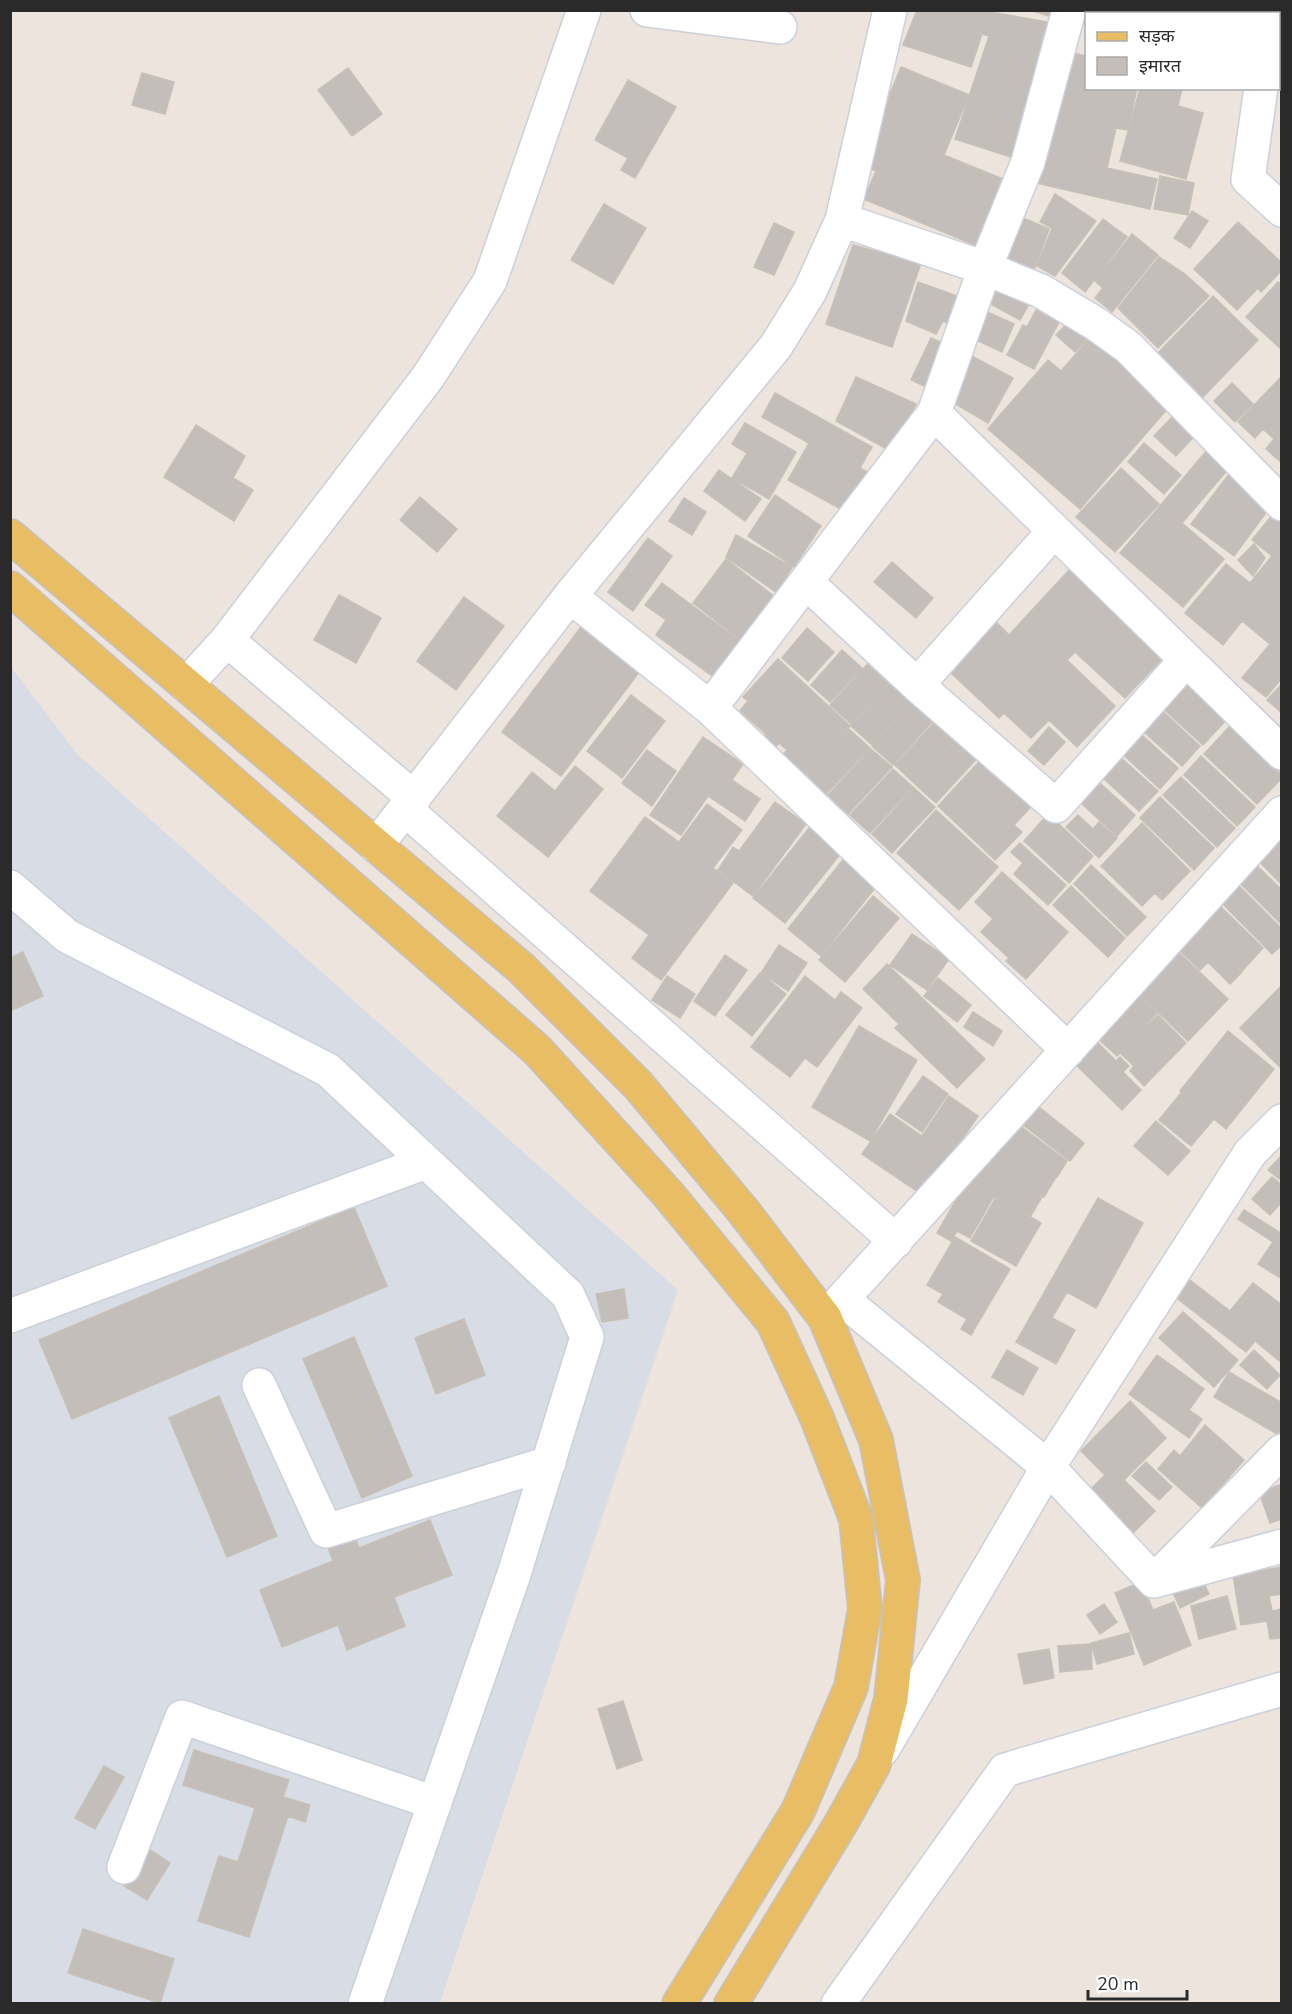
<svg xmlns="http://www.w3.org/2000/svg" width="1292" height="2014" viewBox="0 0 1292 2014" font-family="'Nunito Sans','Noto Sans Devanagari',sans-serif">
	<rect width="100%" height="100%" fill="#ece4dd"/>
	<path fill="#d8dce4" d="M 10,666 L 77,754 L 678,1290 L 440,2003 L 11,2003 Z"/>
	<path fill="#c4beba" stroke="#c7c0b7" stroke-width="1.5" d="M 917,10 L 979,10 L 1059,24 L 1017,159 L 955,139 L 989,36 L 982,34 L 971,67 L 903,45 Z
		M 1029,10 L 1054,10 L 1053,17 Z
		M 1219,10 L 1246,10 L 1245,14 L 1232,14 Z
		M 1065,51 L 1086,56 L 1086,88 L 1137,88 L 1128,130 L 1116,128 L 1107,168 L 1157,179 L 1150,209 L 1036,183 Z
		M 901,67 L 969,95 L 944,155 L 1010,182 L 982,248 L 864,199 L 876,171 L 861,165 Z
		M 348,68 L 382,114 L 352,136 L 318,90 Z
		M 142,73 L 174,82 L 165,114 L 132,105 Z
		M 628,80 L 676,107 L 635,178 L 621,170 L 628,158 L 595,140 Z
		M 1140,88 L 1182,88 L 1178,106 L 1203,113 L 1186,179 L 1120,161 Z
		M 1160,176 L 1194,183 L 1188,215 L 1154,209 Z
		M 1055,194 L 1096,221 L 1055,276 L 1037,266 L 1052,228 L 1040,222 Z
		M 604,204 L 646,228 L 613,284 L 571,260 Z
		M 1192,211 L 1208,221 L 1190,248 L 1174,238 Z
		M 1023,218 L 1049,229 L 1034,270 L 1008,260 Z
		M 1103,219 L 1127,237 L 1085,292 L 1062,273 Z
		M 1238,222 L 1282,263 L 1282,270 L 1261,292 L 1258,288 L 1237,310 L 1194,269 Z
		M 774,223 L 794,232 L 774,275 L 754,267 Z
		M 1132,234 L 1158,255 L 1112,312 L 1095,298 L 1103,288 L 1095,281 Z
		M 853,245 L 921,263 L 892,347 L 826,324 Z
		M 1159,257 L 1185,274 L 1209,296 L 1158,348 L 1118,308 Z
		M 918,282 L 968,300 L 959,328 L 943,321 L 936,334 L 906,321 Z
		M 1278,282 L 1282,285 L 1282,350 L 1246,317 Z
		M 999,287 L 1032,299 L 1020,320 L 989,303 Z
		M 1213,296 L 1258,340 L 1203,397 L 1158,353 Z
		M 1036,310 L 1059,322 L 1034,369 L 1007,355 L 1023,325 L 1027,327 Z
		M 987,312 L 1014,324 L 1002,352 L 974,339 Z
		M 1075,316 L 1097,329 L 1075,352 L 1056,335 Z
		M 1097,330 L 1176,399 L 1080,509 L 988,429 L 1048,360 L 1061,371 Z
		M 931,338 L 953,348 L 937,392 L 911,380 Z
		M 968,354 L 1013,378 L 988,423 L 947,399 Z
		M 1282,376 L 1282,463 L 1266,449 L 1274,439 L 1263,429 L 1255,438 L 1238,422 Z
		M 856,377 L 916,404 L 894,453 L 836,421 Z
		M 1232,383 L 1253,404 L 1235,422 L 1214,401 Z
		M 775,393 L 872,447 L 860,468 L 869,473 L 848,513 L 788,480 L 809,443 L 762,417 Z
		M 1180,409 L 1201,429 L 1176,456 L 1154,436 Z
		M 745,423 L 796,452 L 769,499 L 732,478 L 747,453 L 732,444 Z
		M 196,425 L 245,456 L 233,478 L 253,490 L 234,521 L 164,477 Z
		M 1144,443 L 1181,475 L 1164,494 L 1128,462 Z
		M 1208,449 L 1230,467 L 1182,523 L 1224,559 L 1183,607 L 1120,553 Z
		M 1121,468 L 1159,504 L 1115,552 L 1076,517 Z
		M 719,470 L 761,499 L 745,521 L 704,491 Z
		M 1229,474 L 1271,506 L 1234,556 L 1191,524 Z
		M 775,495 L 821,526 L 794,567 L 748,536 Z
		M 420,497 L 457,529 L 437,552 L 400,520 Z
		M 684,498 L 706,512 L 692,535 L 669,521 Z
		M 1273,514 L 1282,521 L 1282,678 L 1266,697 L 1242,678 L 1270,644 L 1242,621 L 1223,645 L 1185,613 L 1226,564 L 1250,583 L 1272,556 L 1252,540 Z
		M 736,535 L 792,567 L 777,593 L 726,557 Z
		M 648,538 L 672,556 L 633,611 L 608,592 Z
		M 1254,544 L 1265,558 L 1253,576 L 1238,560 Z
		M 726,559 L 780,601 L 747,645 L 693,603 Z
		M 892,562 L 933,598 L 916,618 L 874,582 Z
		M 1070,569 L 1164,657 L 1125,698 L 1075,652 L 1067,660 L 1115,706 L 1077,747 L 1049,720 L 1031,738 L 1004,713 L 999,718 L 950,672 L 996,622 L 1009,635 Z
		M 662,583 L 749,648 L 723,684 L 656,635 L 666,620 L 645,605 Z
		M 339,595 L 381,618 L 356,663 L 314,640 Z
		M 464,597 L 504,626 L 456,690 L 417,661 Z
		M 581,627 L 640,671 L 561,776 L 502,732 Z
		M 807,628 L 834,652 L 808,681 L 782,658 Z
		M 842,650 L 862,668 L 830,702 L 811,685 Z
		M 875,656 L 896,675 L 851,724 L 830,705 Z
		M 778,659 L 850,726 L 800,781 L 778,760 L 787,750 L 779,743 L 773,750 L 761,739 L 766,734 L 740,711 L 748,701 L 743,697 Z
		M 1181,675 L 1228,718 L 1203,745 L 1156,702 Z
		M 897,676 L 918,695 L 872,745 L 851,726 Z
		M 1282,684 L 1282,713 L 1267,700 Z
		M 631,695 L 665,721 L 622,778 L 587,751 Z
		M 918,696 L 939,714 L 893,765 L 872,746 Z
		M 1154,703 L 1200,746 L 1182,766 L 1135,724 Z
		M 941,715 L 961,734 L 915,784 L 895,765 Z
		M 1132,726 L 1178,768 L 1160,789 L 1114,746 Z
		M 1230,726 L 1282,775 L 1282,778 L 1257,804 L 1204,754 Z
		M 1049,727 L 1065,742 L 1044,765 L 1028,751 Z
		M 849,729 L 870,748 L 826,794 L 807,775 Z
		M 962,734 L 982,753 L 936,803 L 916,785 Z
		M 703,737 L 743,764 L 732,780 L 760,799 L 745,821 L 708,796 L 681,835 L 650,815 Z
		M 871,749 L 892,767 L 848,814 L 828,795 Z
		M 1111,749 L 1158,791 L 1139,811 L 1093,769 Z
		M 647,750 L 676,771 L 652,806 L 622,783 Z
		M 987,753 L 1037,800 L 1014,825 L 1022,832 L 995,860 L 938,806 Z
		M 1201,756 L 1255,807 L 1237,826 L 1184,775 Z
		M 575,766 L 603,789 L 548,857 L 497,816 L 532,772 L 555,791 Z
		M 893,769 L 913,787 L 870,833 L 850,815 Z
		M 1089,773 L 1135,815 L 1117,836 L 1070,793 Z
		M 1181,777 L 1235,828 L 1217,847 L 1163,795 Z
		M 914,788 L 935,807 L 892,853 L 872,834 Z
		M 1160,797 L 1214,848 L 1194,870 L 1140,818 Z
		M 775,802 L 806,824 L 753,896 L 718,870 L 733,847 L 739,851 Z
		M 707,804 L 742,830 L 713,868 L 733,883 L 661,980 L 632,958 L 649,935 L 590,891 L 645,817 L 679,842 Z
		M 936,810 L 998,867 L 959,910 L 897,853 Z
		M 1048,814 L 1093,856 L 1069,883 L 1024,841 Z
		M 1078,815 L 1093,829 L 1099,822 L 1117,838 L 1099,858 L 1066,827 Z
		M 1142,823 L 1190,871 L 1162,900 L 1155,893 L 1142,906 L 1101,866 Z
		M 809,828 L 841,853 L 785,923 L 753,898 Z
		M 1282,831 L 1282,885 L 1255,857 Z
		M 1020,843 L 1066,885 L 1048,905 L 1014,874 L 1023,863 L 1011,852 Z
		M 845,857 L 879,883 L 821,956 L 788,929 Z
		M 1253,862 L 1282,890 L 1282,925 L 1236,879 Z
		M 1091,865 L 1146,917 L 1127,936 L 1074,884 Z
		M 1002,872 L 1068,932 L 1026,979 L 1006,961 L 1009,958 L 981,932 L 993,919 L 975,902 Z
		M 1234,881 L 1282,929 L 1282,945 L 1272,954 L 1217,898 Z
		M 1071,886 L 1125,938 L 1108,957 L 1053,905 Z
		M 873,896 L 899,918 L 845,982 L 819,960 Z
		M 1218,904 L 1263,948 L 1242,971 L 1197,927 Z
		M 1195,926 L 1242,972 L 1230,984 L 1208,962 L 1200,970 L 1175,946 Z
		M 912,934 L 949,959 L 927,990 L 890,965 Z
		M 779,945 L 807,963 L 788,991 L 761,973 Z
		M 1173,947 L 1228,999 L 1208,1020 L 1154,967 Z
		M 23,952 L 43,996 L 10,1011 L 10,958 Z
		M 725,955 L 747,970 L 715,1016 L 694,1001 Z
		M 887,964 L 985,1059 L 957,1088 L 895,1028 L 899,1024 L 863,989 Z
		M 1153,968 L 1208,1020 L 1188,1041 L 1133,988 Z
		M 760,973 L 786,994 L 752,1036 L 726,1015 Z
		M 667,976 L 695,994 L 680,1018 L 652,1000 Z
		M 805,976 L 835,1000 L 841,992 L 862,1008 L 817,1067 L 805,1058 L 790,1077 L 751,1047 Z
		M 938,978 L 971,1005 L 957,1022 L 924,996 Z
		M 1282,985 L 1282,1065 L 1280,1067 L 1240,1028 Z
		M 1134,990 L 1157,1013 L 1117,1056 L 1092,1033 Z
		M 973,1012 L 1002,1031 L 993,1046 L 964,1027 Z
		M 1158,1015 L 1186,1043 L 1144,1086 L 1130,1071 L 1134,1066 L 1120,1053 Z
		M 859,1026 L 917,1060 L 870,1141 L 812,1107 Z
		M 1228,1031 L 1274,1069 L 1226,1129 L 1180,1091 Z
		M 1094,1039 L 1116,1061 L 1120,1057 L 1129,1066 L 1123,1072 L 1141,1090 L 1122,1110 L 1072,1061 Z
		M 923,1076 L 948,1094 L 922,1132 L 896,1114 Z
		M 1181,1093 L 1213,1120 L 1191,1146 L 1159,1120 Z
		M 949,1096 L 978,1116 L 924,1196 L 862,1154 L 890,1114 L 922,1136 Z
		M 1029,1099 L 1084,1143 L 1070,1161 L 1014,1118 Z
		M 1012,1120 L 1067,1161 L 1057,1177 L 997,1141 Z
		M 1156,1121 L 1190,1151 L 1168,1175 L 1134,1146 Z
		M 995,1141 L 1056,1177 L 1044,1197 L 983,1162 Z
		M 1282,1155 L 1282,1181 L 1268,1170 Z
		M 981,1161 L 1042,1197 L 1030,1217 L 969,1182 Z
		M 1272,1177 L 1282,1185 L 1282,1202 L 1270,1215 L 1252,1199 Z
		M 967,1181 L 994,1196 L 970,1238 L 957,1231 L 951,1241 L 937,1233 Z
		M 996,1197 L 1041,1223 L 1016,1266 L 971,1241 Z
		M 1098,1198 L 1143,1223 L 1096,1308 L 1067,1292 L 1052,1318 L 1075,1330 L 1056,1364 L 1016,1342 Z
		M 354,1207 L 387,1286 L 72,1419 L 39,1340 Z
		M 1244,1210 L 1282,1234 L 1282,1279 L 1258,1264 L 1273,1242 L 1238,1219 Z
		M 955,1237 L 1010,1269 L 971,1335 L 961,1329 L 967,1319 L 938,1302 L 943,1294 L 927,1285 Z
		M 1186,1277 L 1230,1311 L 1253,1283 L 1282,1305 L 1282,1363 L 1255,1341 L 1246,1352 L 1173,1295 Z
		M 624,1289 L 628,1318 L 602,1322 L 596,1294 Z
		M 1183,1312 L 1238,1360 L 1214,1387 L 1159,1338 Z
		M 464,1319 L 485,1375 L 436,1394 L 415,1338 Z
		M 354,1337 L 412,1476 L 362,1498 L 303,1359 Z
		M 1007,1350 L 1038,1368 L 1023,1395 L 992,1377 Z
		M 1254,1350 L 1280,1375 L 1267,1389 L 1240,1365 Z
		M 1157,1355 L 1204,1389 L 1189,1410 L 1202,1419 L 1189,1438 L 1129,1394 Z
		M 1229,1372 L 1282,1403 L 1282,1437 L 1214,1397 Z
		M 219,1396 L 277,1536 L 227,1557 L 169,1418 Z
		M 1130,1401 L 1166,1438 L 1124,1480 L 1155,1511 L 1129,1537 L 1086,1494 L 1105,1475 L 1081,1451 Z
		M 1205,1425 L 1244,1460 L 1202,1508 L 1158,1469 L 1174,1450 L 1180,1456 Z
		M 1146,1462 L 1172,1487 L 1159,1500 L 1132,1476 Z
		M 1282,1484 L 1282,1519 L 1270,1523 L 1259,1492 Z
		M 430,1520 L 452,1575 L 394,1597 L 405,1626 L 347,1650 L 338,1625 L 282,1647 L 260,1590 L 333,1561 L 327,1544 L 354,1534 L 359,1548 Z
		M 1282,1567 L 1282,1594 L 1269,1596 L 1272,1611 L 1282,1609 L 1282,1638 L 1270,1639 L 1267,1621 L 1241,1625 L 1233,1575 Z
		M 1199,1573 L 1209,1594 L 1180,1608 L 1170,1586 Z
		M 1141,1582 L 1153,1610 L 1174,1602 L 1191,1645 L 1144,1665 L 1115,1593 Z
		M 1227,1596 L 1236,1629 L 1199,1639 L 1191,1606 Z
		M 1104,1604 L 1117,1622 L 1100,1634 L 1087,1615 Z
		M 1129,1633 L 1134,1654 L 1097,1664 L 1091,1643 Z
		M 1091,1644 L 1092,1669 L 1060,1672 L 1058,1646 Z
		M 1049,1649 L 1054,1678 L 1024,1684 L 1018,1654 Z
		M 623,1701 L 642,1760 L 617,1769 L 598,1709 Z
		M 194,1750 L 289,1780 L 283,1797 L 310,1805 L 305,1822 L 288,1816 L 249,1937 L 198,1921 L 219,1856 L 238,1862 L 255,1808 L 183,1785 Z
		M 104,1766 L 124,1777 L 95,1829 L 75,1818 Z
		M 147,1848 L 170,1863 L 147,1900 L 124,1886 Z
		M 83,1929 L 174,1959 L 160,2003 L 68,1973 Z"/>
	<g fill="none" stroke-linecap="round" stroke-linejoin="round">
		<defs>
			<path id="minor" d="M 647,10 L 780,27
				M 1272,14 L 1272,10
				M 1261,88 L 1248,179 L 1282,210
				M 842,220 L 985,268 L 1041,291 L 1096,324 L 1128,347 L 1282,504
				M 934,413 L 985,268 L 1028,162 L 1069,10
				M 806,582 L 917,685 L 1056,806 L 1186,660
				M 570,596 L 776,346 L 810,291 L 842,220 L 890,10
				M 227,640 L 414,798
				M 186,685 L 227,640 L 428,377 L 490,281 L 584,10
				M 917,685 L 1054,531
				M 405,809 L 896,1241
				M 376,846 L 570,596 L 710,708
				M 10,887 L 67,936 L 328,1070 L 568,1295 L 587,1337 L 514,1574 L 365,2004
				M 1068,1050 L 710,708 L 934,413 L 1282,753
				M 843,1300 L 1048,1467 L 1154,1581 L 1282,1546
				M 10,1316 L 426,1162
				M 825,1318 L 1282,813
				M 259,1385 L 326,1531 L 549,1463
				M 1155,1580 L 1282,1451
				M 883,1749 L 1048,1467 L 1250,1153 L 1282,1121
				M 124,1867 L 182,1717 L 435,1803
				M 838,2004 L 1005,1770 L 1282,1689"/>
			<path id="major" d="M 10,536 L 521,968 L 638,1085 L 744,1212 L 825,1318 L 876,1440 L 903,1580 L 891,1699 L 874,1764 L 840,1825 L 731,2004
				M 10,588 L 537,1050 L 668,1194 L 773,1322 L 817,1418 L 856,1519 L 865,1609 L 851,1687 L 798,1811 L 679,2004"/>
		</defs>
		<use href="#minor" stroke="#cbd0db" stroke-width="36"/>
		<use href="#major" stroke="#c3c3c3" stroke-width="36"/>
		<use href="#minor" stroke="#fff" stroke-width="33"/>
		<use href="#major" stroke="#e9bd64" stroke-width="33"/>
	</g>
	<rect width="1292" height="2014" fill="none" stroke="#2a2a2a" stroke-width="24"/>
	<rect x="1085" y="12" width="195" height="78" fill="#ffffff" stroke="#aaaaaa" stroke-width="1.5"/>
	<rect x="1097" y="32" width="30" height="9" fill="#e9bd64" stroke="#aaaaaa" stroke-width="1.5"/>
	<text x="1139" y="42" font-size="18" fill="#2a2a2a">सड़क</text>
	<rect x="1097" y="57" width="30" height="18" fill="#c4beba" stroke="#aaaaaa" stroke-width="1.5"/>
	<text x="1139" y="72" font-size="18" fill="#2a2a2a">इमारत</text>
	<path d="M1088 1990v9h99v-9" fill="none" stroke="#2a2a2a" stroke-width="3"/>
	<text x="1097" y="1990" font-size="18" fill="#2a2a2a" stroke="#ffffff" stroke-width="4.5" paint-order="stroke">20 m</text>
</svg>
